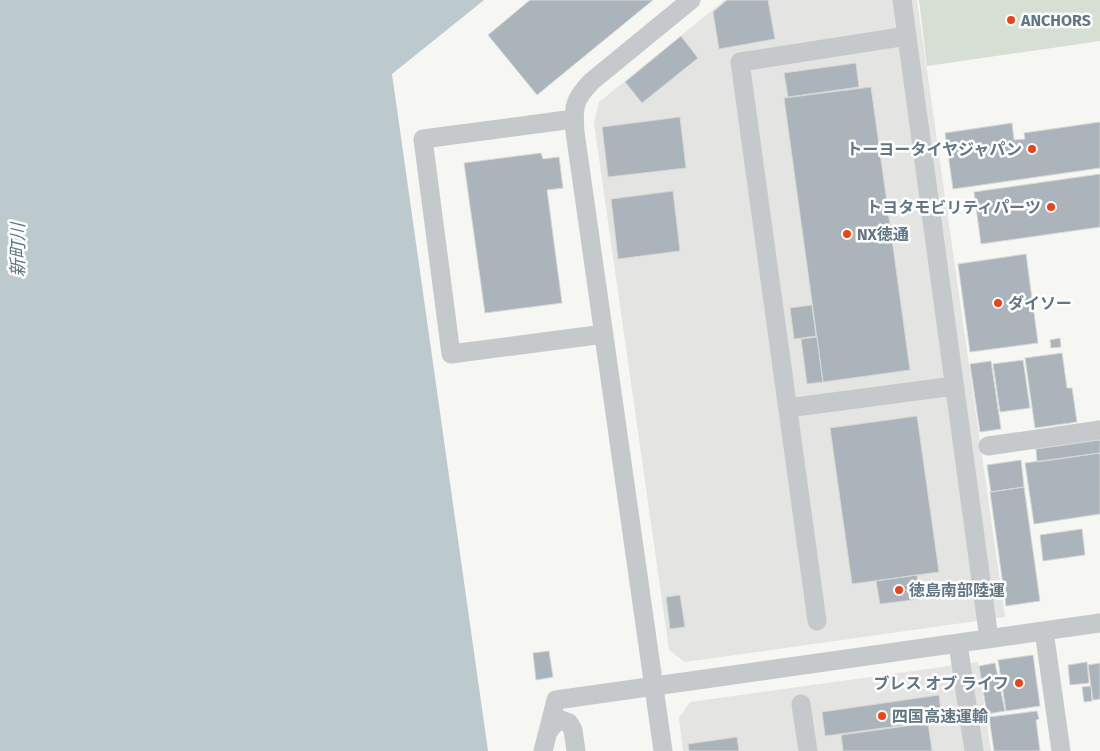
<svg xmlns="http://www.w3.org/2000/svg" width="1100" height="751" viewBox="0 0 1100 751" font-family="'Fira Sans','Noto Sans JP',sans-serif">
	<rect width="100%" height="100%" fill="#f6f6f2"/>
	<path fill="#e4e5e3" d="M 725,0 L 917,0 L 1005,617 L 685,662 L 669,650 L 594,123 L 599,102 Z
		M 978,662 L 991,751 L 683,751 L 679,718 L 690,702 Z"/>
	<path fill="#d7ded3" d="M 919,0 L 1100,0 L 1100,41 L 927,66 Z"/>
	<path fill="#bcc9cd" d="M 0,0 L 484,0 L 392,74 L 488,751 L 0,751 Z"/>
	<path fill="#abb4ba" stroke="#d7d7d5" d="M 530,0 L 653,0 L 537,95 L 488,35 Z
		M 727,0 L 768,0 L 775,39 L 719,49 L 713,12 Z
		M 681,36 L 698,58 L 642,103 L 625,82 Z
		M 856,63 L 859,87 L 788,97 L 784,73 Z
		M 871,87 L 910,370 L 823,382 L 784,98 Z
		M 680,117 L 686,168 L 608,177 L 602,127 Z
		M 1100,122 L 1100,168 L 953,189 L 945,133 L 1012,123 L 1014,140 L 1025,139 L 1024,133 Z
		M 541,153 L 543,159 L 559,157 L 563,188 L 547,190 L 562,303 L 485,313 L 464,163 Z
		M 1100,174 L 1100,227 L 981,244 L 974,192 Z
		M 673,191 L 680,251 L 618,259 L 611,199 Z
		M 1026,254 L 1038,343 L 970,352 L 958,264 Z
		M 812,305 L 816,336 L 794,339 L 790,308 Z
		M 817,337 L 823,382 L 807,384 L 801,339 Z
		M 1060,338 L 1061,347 L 1051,348 L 1050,340 Z
		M 1062,353 L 1067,388 L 1072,388 L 1077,422 L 1035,428 L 1025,358 Z
		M 1023,360 L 1030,408 L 1000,412 L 993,364 Z
		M 991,361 L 1001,429 L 980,432 L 970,364 Z
		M 917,416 L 939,572 L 852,584 L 830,428 Z
		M 1100,440 L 1100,453 L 1037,462 L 1036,449 Z
		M 1100,453 L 1100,514 L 1034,524 L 1025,463 Z
		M 1021,460 L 1024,487 L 991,492 L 987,465 Z
		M 1024,487 L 1040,601 L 1006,606 L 990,492 Z
		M 1082,529 L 1085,555 L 1043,561 L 1040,535 Z
		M 917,575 L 921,599 L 880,604 L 876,581 Z
		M 680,595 L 685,627 L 670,629 L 666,597 Z
		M 549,651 L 553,677 L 536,680 L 533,653 Z
		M 1033,655 L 1040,706 L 1006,711 L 998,660 Z
		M 1087,662 L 1089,683 L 1070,685 L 1068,665 Z
		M 995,663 L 1005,711 L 987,714 L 979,666 Z
		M 1100,663 L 1100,699 L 1093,700 L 1088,665 Z
		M 1091,686 L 1092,701 L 1084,702 L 1082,687 Z
		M 939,695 L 942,720 L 825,736 L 822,712 Z
		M 1037,711 L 1039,719 L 1036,720 L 1040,751 L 994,751 L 989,717 Z
		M 928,723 L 932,751 L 843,751 L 841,735 Z
		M 737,737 L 739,751 L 689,751 L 688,744 Z"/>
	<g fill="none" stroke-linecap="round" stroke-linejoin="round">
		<path stroke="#c5c9cc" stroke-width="19" d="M 902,0 L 989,639
			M 574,119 L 423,139 L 451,354 L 604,334
			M 788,408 L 954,386
			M 988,446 L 1100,430
			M 817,621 L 740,62 L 907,36
			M 1044,631 L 1061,751
			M 958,644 L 974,751
			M 801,704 L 808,751
			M 548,732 L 555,723 L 561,720 L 569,723 L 573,730 L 576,751
			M 543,751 L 556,700 L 1100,623
			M 663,751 L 575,132 C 573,107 574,99 592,81 L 691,0"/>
	</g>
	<g fill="#f14217" stroke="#fff" stroke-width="2">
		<circle cx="1011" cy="20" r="5"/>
		<circle cx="1032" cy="149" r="5"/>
		<circle cx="1051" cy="207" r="5"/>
		<circle cx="847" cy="234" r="5"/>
		<circle cx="998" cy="303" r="5"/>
		<circle cx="899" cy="590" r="5"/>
		<circle cx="1019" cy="683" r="5"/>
		<circle cx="882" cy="716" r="5"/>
	</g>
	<g text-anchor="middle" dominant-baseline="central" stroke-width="5" stroke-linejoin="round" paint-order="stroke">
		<g font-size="16" font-weight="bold" fill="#627786" stroke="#fff" text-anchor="start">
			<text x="1021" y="20">ANCHORS</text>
			<text x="1022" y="149" text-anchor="end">トーヨータイヤジャパン</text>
			<text x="1041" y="207" text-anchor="end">トヨタモビリティパーツ</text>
			<text x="857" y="234">NX徳通</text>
			<text x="1008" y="303">ダイソー</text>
			<text x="909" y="590">徳島南部陸運</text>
			<text x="1009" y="683" text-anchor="end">ブレス オブ ライフ</text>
			<text x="892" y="716">四国高速運輸</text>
		</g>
		<g font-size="18" font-style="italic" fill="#5e7a83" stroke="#fff">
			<text transform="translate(18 250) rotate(-90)">新町川</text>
		</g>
	</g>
</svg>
